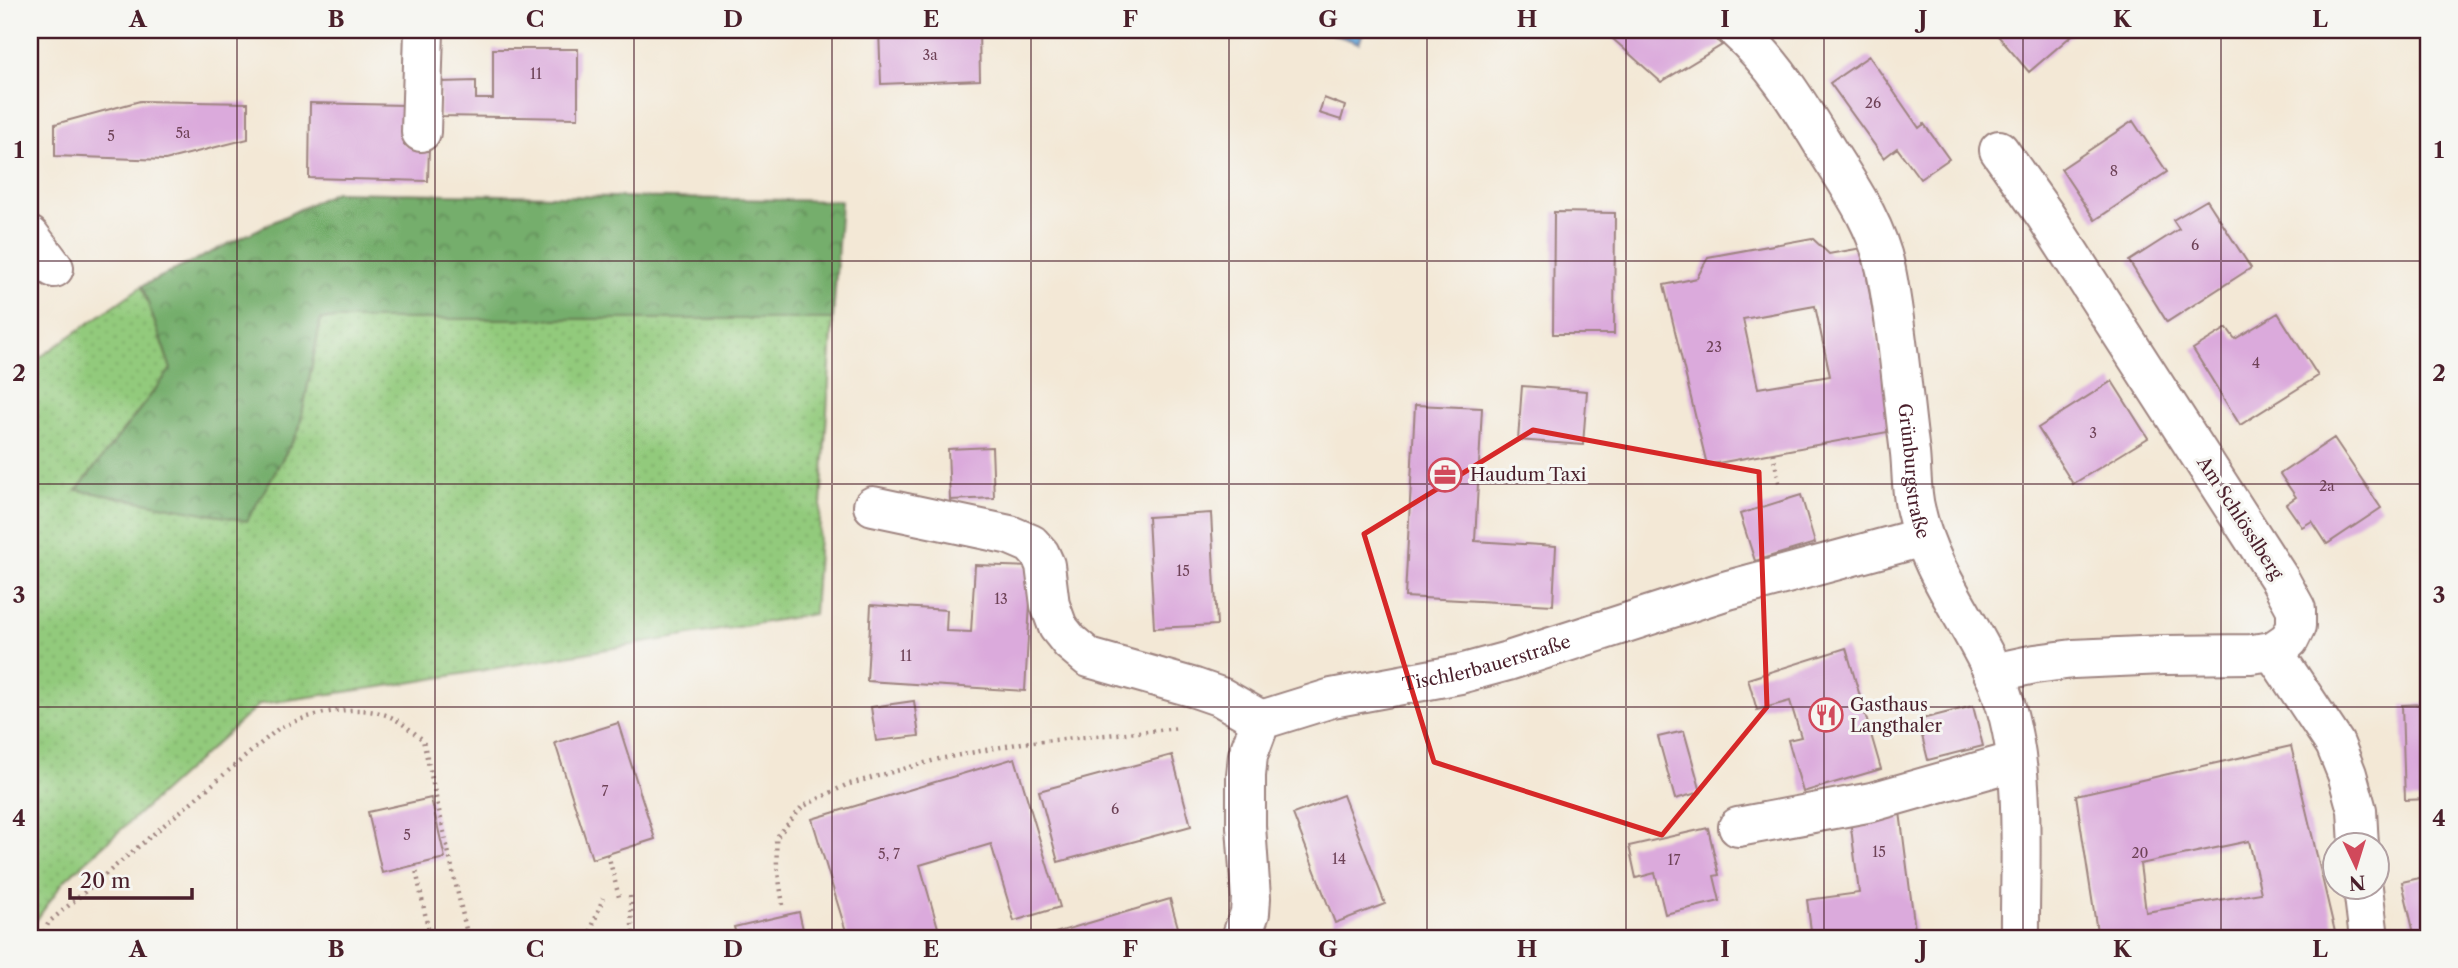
<svg xmlns="http://www.w3.org/2000/svg" width="2458" height="968" viewBox="0 0 2458 968" font-family="'Libre Caslon Text',serif">
	<defs>
		<pattern id="grass-dots" width="8" height="8" patternUnits="userSpaceOnUse" patternTransform="scale(1.75)"><rect width="8" height="8" fill="#92ca7c"/><path d="M2 2h.1M6 6h.1" fill="none" stroke="#7fad6b" stroke-width="1.8" stroke-linecap="round"/></pattern>
		<pattern id="forest-crowns" width="20" height="18" patternUnits="userSpaceOnUse" patternTransform="scale(1.75)"><rect width="20" height="18" fill="#75ae6c"/><path d="M2 6a3 3 0 1 1 6 0M12 15a3 3 0 1 1 6 0" fill="none" stroke="#628d59"/></pattern>
	</defs>
	<rect width="100%" height="100%" fill="#f6f6f2"/>
	<filter id="ink" filterUnits="userSpaceOnUse"><feTurbulence type="fractalNoise" baseFrequency=".0143" numOctaves="2"/><feDisplacementMap in="SourceGraphic" scale="14" xChannelSelector="R" yChannelSelector="G"/><feConvolveMatrix kernelMatrix="1 2 1 2 8 2 1 2 1" color-interpolation-filters="sRGB"/></filter>
	<filter id="wash" filterUnits="userSpaceOnUse"><feTurbulence type="fractalNoise" baseFrequency=".00686" numOctaves="4" result="noise"/><feDisplacementMap in="SourceGraphic" scale="28" xChannelSelector="R" yChannelSelector="G"/><feGaussianBlur stdDeviation="1.57" result="paint"/><feColorMatrix in="noise" values="0 0 0 0 0 0 0 0 0 0 0 0 0 0 0 0 0 1.4 0 .05"/><feComposite in="paint" operator="in"/></filter>
	<g filter="url(#wash)">
		<rect width="100%" height="100%" fill="#f3e8d6"/>
		<path fill="url(#grass-dots)" stroke="#6e7454" stroke-width="2" d="M 142,286 L 171,369 L 77,490 L 299,430 L 321,319 L 833,319 L 814,614 L 408,683 L 260,704 L 64,881 L 30,929 L 30,356 L 39,358 Z"/>
		<path fill="url(#forest-crowns)" stroke="#60664c" stroke-width="2" d="M 335,192 L 841,201 L 833,319 L 321,319 L 299,430 L 247,521 L 77,490 L 171,369 L 142,286 Z"/>
		<path fill="#63a4d7" stroke="#566281" stroke-width="2" d="M 1321,30 L 1364,30 L 1359,43 Z"/>
		<g id="blocks">
			<path fill="#dbaadc" fill-rule="evenodd" d="M 879,30 L 979,30 L 980,80 L 881,84 Z
				M 1603,30 L 1705,30 L 1722,45 L 1661,82 Z
				M 1993,30 L 2078,30 L 2029,72 Z
				M 493,49 L 578,49 L 578,118 L 440,116 L 440,82 L 476,81 L 476,99 L 493,99 Z
				M 1869,56 L 1919,128 L 1924,124 L 1949,159 L 1920,179 L 1897,148 L 1884,158 L 1830,83 Z
				M 1324,98 L 1345,106 L 1341,120 L 1319,113 Z
				M 140,101 L 248,103 L 248,139 L 165,160 L 55,156 L 55,124 Z
				M 310,103 L 405,105 L 404,145 L 429,146 L 428,181 L 309,178 Z
				M 2133,121 L 2167,172 L 2095,220 L 2061,169 Z
				M 2207,200 L 2251,268 L 2167,322 L 2129,261 L 2179,229 L 2173,220 Z
				M 1554,212 L 1615,213 L 1614,334 L 1553,334 Z
				M 1812,238 L 1829,254 L 1862,248 L 1893,431 L 1707,465 L 1664,285 L 1697,278 L 1708,257 ZM 1815,306 L 1830,376 L 1758,388 L 1743,319 Z
				M 2278,313 L 2318,376 L 2240,425 L 2193,349 L 2227,328 L 2235,339 Z
				M 2112,381 L 2148,438 L 2073,484 L 2038,428 Z
				M 1522,386 L 1587,391 L 1583,445 L 1518,440 Z
				M 1415,405 L 1482,408 L 1475,541 L 1556,546 L 1553,605 L 1405,597 Z
				M 2334,438 L 2381,508 L 2327,544 L 2312,521 L 2302,527 L 2286,504 L 2296,497 L 2280,474 Z
				M 992,447 L 994,498 L 950,500 L 948,449 Z
				M 1801,495 L 1815,543 L 1755,561 L 1740,514 Z
				M 1211,513 L 1217,625 L 1154,628 L 1148,517 Z
				M 975,565 L 1032,567 L 1025,691 L 867,681 L 871,605 L 947,610 L 946,631 L 971,632 Z
				M 1846,648 L 1881,769 L 1803,792 L 1788,740 L 1801,737 L 1790,701 L 1757,710 L 1748,679 Z
				M 914,701 L 919,736 L 876,741 L 871,707 Z
				M 2428,704 L 2428,799 L 2405,800 L 2402,705 Z
				M 1973,706 L 1983,746 L 1928,760 L 1918,720 Z
				M 618,723 L 655,839 L 592,859 L 555,743 Z
				M 1684,731 L 1701,792 L 1675,799 L 1658,737 Z
				M 2291,746 L 2335,932 L 2307,938 L 2098,938 L 2076,795 ZM 2249,841 L 2261,893 L 2146,912 L 2140,864 Z
				M 1172,755 L 1191,826 L 1058,862 L 1039,791 Z
				M 1015,758 L 1060,907 L 1014,921 L 991,844 L 920,865 L 941,938 L 848,938 L 812,819 Z
				M 1343,795 L 1385,904 L 1335,923 L 1293,814 Z
				M 431,798 L 445,858 L 382,873 L 368,812 Z
				M 1899,804 L 1916,938 L 1812,938 L 1807,900 L 1859,893 L 1849,811 Z
				M 1708,828 L 1719,875 L 1714,876 L 1720,901 L 1665,914 L 1655,873 L 1636,878 L 1629,846 Z
				M 2428,876 L 2428,938 L 2415,938 L 2402,882 Z
				M 1170,899 L 1181,938 L 1038,938 Z
				M 799,912 L 805,938 L 737,938 L 734,927 Z"/>
		</g>
	</g>
	<g filter="url(#ink)">
		<use href="#blocks" fill-opacity="0" stroke="#9e8480" stroke-width="2"/>
		<g fill="none" stroke-linecap="round" stroke-linejoin="round">
			<defs>
				<g id="minor">
					<path id="s1" d="M 1737,30 C 1776,65 1801,108 1828,152 C 1852,190 1877,226 1886,270 C 1898,330 1902,392 1910,453 C 1912,472 1911,493 1916,511 C 1929,570 1968,618 1993,672 C 2030,751 2019,853 2020,938"/>
					<path d="M 421,132 L 424,30"/>
					<path d="M 30,236 L 54,268"/>
					<path d="M 873,506 L 1010,535 L 1031,544 L 1040,554 L 1045,565 L 1050,605 L 1058,627 L 1070,642 L 1089,658 L 1195,688 L 1221,697 L 1261,720"/>
					<path d="M 2273,651 L 2335,744 L 2347,774 L 2357,810 L 2359,846"/>
					<path d="M 1993,673 L 2035,664 L 2073,659 L 2164,655 L 2251,654 L 2273,651 L 2289,640 L 2296,626 L 2296,609 L 2279,578 L 2045,215 L 1999,150"/>
					<path d="M 1738,827 L 1872,802 L 2016,761"/>
					<path d="M 2363,888 L 2369,938"/>
					<path id="s2" d="M 1241,938 L 1250,913 L 1251,898 L 1246,826 L 1246,776 L 1248,755 L 1261,720 L 1332,698 L 1460,674 L 1508,661 L 1728,590 L 1923,537"/>
				</g>
			</defs>
			<use href="#minor" stroke="#9e8480" stroke-width="42"/>
			<path stroke="#9e8480" stroke-width="4.5" stroke-dasharray="2 5" stroke-linecap="butt" d="M 1773,453 L 1779,482
				M 608,854 L 619,897
				M 415,865 L 430,938
				M 630,896 L 633,938
				M 783,905 L 777,866 L 776,838 L 802,807 L 846,785 L 939,759 L 1022,743 L 1180,728
				M 41,938 L 49,922 L 278,729 C 309,713 357,702 391,717 C 403,723 413,732 423,740 L 468,938
				M 588,938 L 603,898"/>
			<use href="#minor" stroke="#fff" stroke-width="38"/>
		</g>
	</g>
	<path fill="none" stroke="#d62828" stroke-width="5" stroke-linejoin="round" d="M 1533,430 L 1759,472 L 1767,707 L 1662,835 L 1434,762 L 1364,534 Z"/>
	<path fill="none" stroke="#4a1f2b" stroke-width="2" stroke-opacity="0.55" d="M 237,30 L 237,938M 435,30 L 435,938M 634,30 L 634,938M 832,30 L 832,938M 1031,30 L 1031,938M 1229,30 L 1229,938M 1427,30 L 1427,938M 1626,30 L 1626,938M 1824,30 L 1824,938M 2023,30 L 2023,938M 2221,30 L 2221,938M 30,261 L 2428,261M 30,484 L 2428,484M 30,707 L 2428,707"/>
	<defs>
		<symbol id="office-ring" viewBox="-11 -11 22 22"><circle r="9.5" fill="#f6f6f2" stroke="#d1495b" stroke-width="1.5"/><path d="M-6-3h4V-5.5h4V-3h4V5H-6ZM-1-4.5V-3h2v-1.5ZM-6 0V1H6V0Z" fill="#d1495b"/></symbol>
		<symbol id="restaurant-ring" viewBox="-11 -11 22 22"><circle r="9.5" fill="#f6f6f2" stroke="#d1495b" stroke-width="1.5"/><path d="M-5-6h1v4h1v-4h1v4h1v-4h1v5L-1.5 .5V6h-2V.5L-5-1ZM5-6V6H3V1.5H1.5Q1.5-4 5-6Z" fill="#d1495b"/></symbol>
	</defs>
	<g fill-rule="evenodd">
		<use href="#office-ring" x="1426" y="456" width="38" height="38"/>
		<use href="#restaurant-ring" x="1807" y="696" width="38" height="38"/>
	</g>
	<g text-anchor="middle" dominant-baseline="central" stroke-width="6" stroke-linejoin="round" paint-order="stroke">
		<g font-size="14" fill="#6e4257">
			<text x="930" y="55">3a</text>
			<text x="536" y="74">11</text>
			<text x="1873" y="103">26</text>
			<text x="183" y="133">5a</text>
			<text x="111" y="136">5</text>
			<text x="2114" y="171">8</text>
			<text x="2195" y="245">6</text>
			<text x="1714" y="347">23</text>
			<text x="2256" y="363">4</text>
			<text x="2093" y="433">3</text>
			<text x="2327" y="486">2a</text>
			<text x="1183" y="571">15</text>
			<text x="1001" y="599">13</text>
			<text x="906" y="656">11</text>
			<text x="605" y="791">7</text>
			<text x="1115" y="809">6</text>
			<text x="407" y="835">5</text>
			<text x="1879" y="852">15</text>
			<text x="2140" y="853">20</text>
			<text x="889" y="854">5, 7</text>
			<text x="1339" y="859">14</text>
			<text x="1674" y="860">17</text>
		</g>
		<g font-size="18" fill="#4a1f2b" stroke="#f6f6f2">
			<text stroke="none"><textPath href="#s1" startOffset="488">Grünburgstraße</textPath></text>
			<text transform="translate(2240 518) rotate(57)">Am Schlösslberg</text>
			<text stroke="none"><textPath href="#s2" startOffset="455">Tischlerbauerstraße</textPath></text>
		</g>
		<g font-size="18" fill="#4a1f2b" stroke="#f6f6f2" text-anchor="start">
			<text x="1470" y="475">Haudum Taxi</text>
			<text x="1850" y="705">Gasthaus<tspan x="1850" dy="21">Langthaler</tspan></text>
		</g>
	</g>
	<rect width="2458" height="968" fill="none" stroke="#f6f6f2" stroke-width="77"/>
	<g transform="translate(2356 866) rotate(176)"><circle r="33" fill="#f6f6f2" stroke="#b1a0a2" stroke-width="2"/>
	<path d="M0-5L12 26L0 18L-12 26Z" fill="#d1495b"/>
	<text y="-10" font-size="19" font-weight="bold" text-anchor="middle" fill="#4a1f2b">N</text>
	</g>
	<path d="M70 888v10h122v-10" fill="none" stroke="#4a1f2b" stroke-width="3.5"/>
	<text x="80" y="888" font-size="21" fill="#4a1f2b" stroke="#f6f6f2" stroke-width="5" paint-order="stroke">20 m</text>
	<rect x="38" y="38" width="2382" height="892" fill="none" stroke="#4a1f2b" stroke-width="2.5"/>
	<g font-size="23" text-anchor="middle" font-weight="bold" fill="#4a1f2b">
		<text x="138" y="27">A</text>
		<text x="336" y="27">B</text>
		<text x="535" y="27">C</text>
		<text x="733" y="27">D</text>
		<text x="931" y="27">E</text>
		<text x="1130" y="27">F</text>
		<text x="1328" y="27">G</text>
		<text x="1527" y="27">H</text>
		<text x="1725" y="27">I</text>
		<text x="1923" y="27">J</text>
		<text x="2122" y="27">K</text>
		<text x="2320" y="27">L</text>
		<text x="19" y="158">1</text>
		<text x="2439" y="158">1</text>
		<text x="19" y="381">2</text>
		<text x="2439" y="381">2</text>
		<text x="19" y="603">3</text>
		<text x="2439" y="603">3</text>
		<text x="19" y="826">4</text>
		<text x="2439" y="826">4</text>
		<text x="138" y="957">A</text>
		<text x="336" y="957">B</text>
		<text x="535" y="957">C</text>
		<text x="733" y="957">D</text>
		<text x="931" y="957">E</text>
		<text x="1130" y="957">F</text>
		<text x="1328" y="957">G</text>
		<text x="1527" y="957">H</text>
		<text x="1725" y="957">I</text>
		<text x="1923" y="957">J</text>
		<text x="2122" y="957">K</text>
		<text x="2320" y="957">L</text>
	</g>
</svg>
